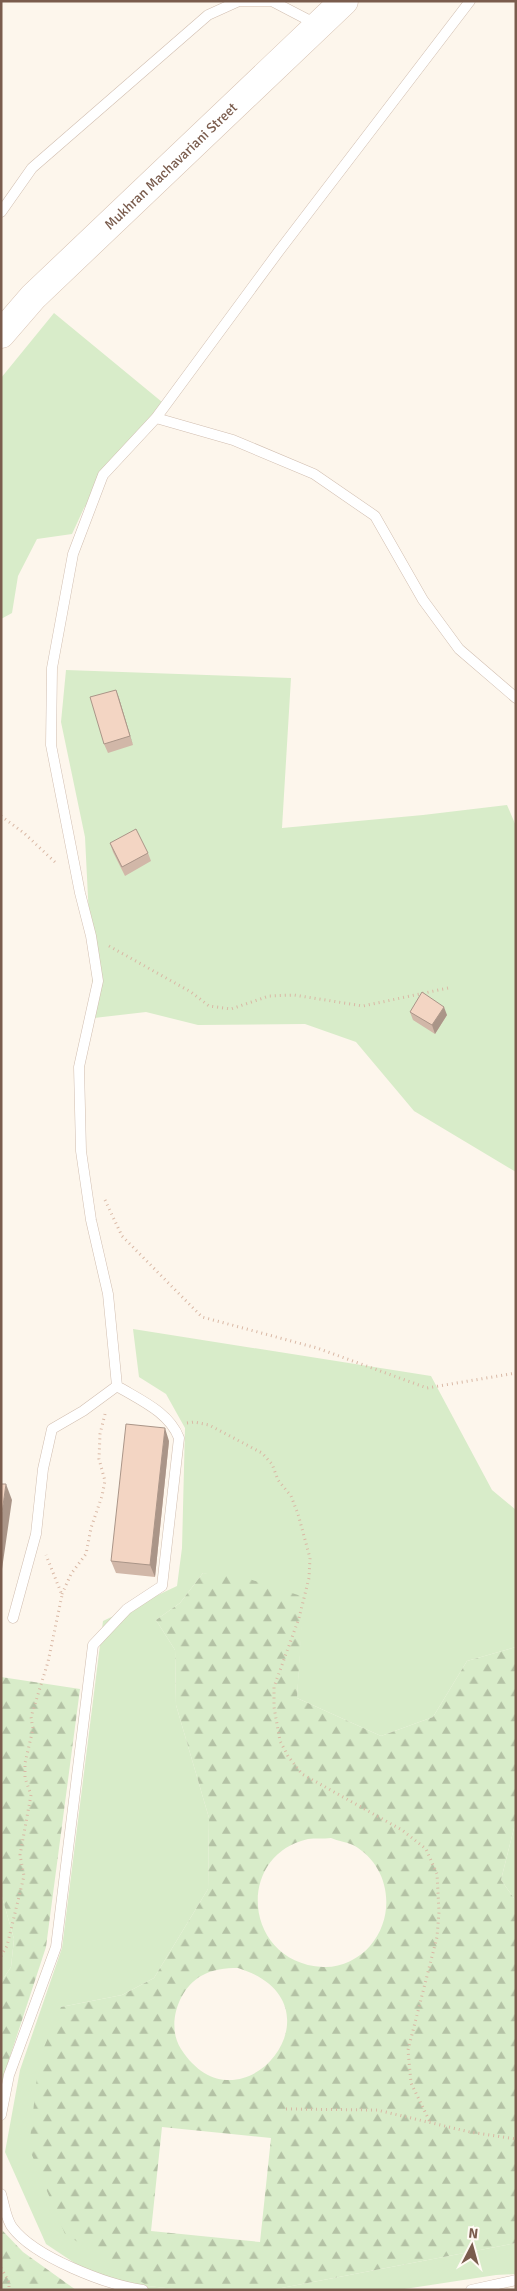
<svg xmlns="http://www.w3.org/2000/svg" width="517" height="2291" viewBox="0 0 517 2291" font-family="Signika,sans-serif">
	<defs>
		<pattern id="forest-firs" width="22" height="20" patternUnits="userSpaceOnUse" patternTransform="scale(1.25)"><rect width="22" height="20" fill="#d8ecc9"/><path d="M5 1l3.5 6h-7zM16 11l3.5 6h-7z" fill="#b4c2a5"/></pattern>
	</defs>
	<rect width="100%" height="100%" fill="#fdf6ec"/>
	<path fill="#d8ecc9" d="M 54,313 L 162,402 L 84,508 L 72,534 L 37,539 L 18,576 L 12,613 L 1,619 L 1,378 Z
		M 66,670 L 291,678 L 282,828 L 423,815 L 507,805 L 516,826 L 516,1172 L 414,1111 L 356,1042 L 305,1024 L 198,1025 L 146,1012 L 94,1018 L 85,837 L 61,722 Z
		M 133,1329 L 431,1376 L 492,1490 L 516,1510 L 516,1647 L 467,1661 L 433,1717 L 381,1736 L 297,1698 L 303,1597 L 203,1573 L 180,1603 L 156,1620 L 175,1650 L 176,1705 L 209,1818 L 208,1889 L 154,1978 L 122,1995 L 61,2007 L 148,2286 L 184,2290 L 115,2290 L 46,2244 L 5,2152 L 20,2070 L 62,1948 L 103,1621 L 177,1586 L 182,1548 L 185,1428 L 166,1394 L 139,1377 Z
		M 516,1820 L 516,1901 L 501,1880 Z
		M 1,1893 L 14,1939 L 11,1967 L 1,1982 Z
		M 516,2243 L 516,2274 L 496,2275 L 398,2290 L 271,2290 Z"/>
	<path fill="url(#forest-firs)" fill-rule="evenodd" d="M 203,1573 L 246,1578 L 304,1597 L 297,1698 L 381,1736 L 433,1717 L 467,1661 L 516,1647 L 516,1820 L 501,1880 L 516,1901 L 516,2243 L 271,2290 L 184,2290 L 148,2286 L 65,2234 L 29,2148 L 39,2059 L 61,2007 L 122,1995 L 154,1978 L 208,1889 L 209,1818 L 176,1705 L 175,1650 L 156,1620 L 180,1603 ZM 331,1838 C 338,1841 346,1842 353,1845 C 390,1865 397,1915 370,1946 C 359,1959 340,1968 323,1967 C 244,1963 234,1856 308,1839 C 315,1838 324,1839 331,1838 ZM 238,1968 C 352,2003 240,2141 181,2049 C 166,2026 178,1989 201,1976 C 213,1969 225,1968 238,1968 ZM 162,2127 L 271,2138 L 260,2242 L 151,2231 Z
		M 1,1677 L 80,1689 L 46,1947 L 3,2078 L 1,2091 L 1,1982 L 11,1967 L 14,1939 L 1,1893 Z
		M 1,2229 L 23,2252 L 76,2290 L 1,2290 Z"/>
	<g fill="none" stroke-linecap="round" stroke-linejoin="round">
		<defs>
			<path id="service" d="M 1,212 L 32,168 L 208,15 L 239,1 L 272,1 L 318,25
				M 156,418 L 233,440 L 314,474 L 375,516 L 423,600 L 459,649 L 516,698
				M 117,1386 L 108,1294 L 91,1220 L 81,1151 L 79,1067 L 98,981 L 91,936 L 80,893 L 51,745 L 52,668 L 73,554 L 103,475 L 156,418 L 279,251 L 470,1
				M 13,1618 L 36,1534 L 43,1469 L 52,1429 L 83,1411 L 117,1386
				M 1,2115 L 9,2075 L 56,1947 L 93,1645 L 127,1609 L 162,1586 L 179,1438 C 169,1412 140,1400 117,1386
				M 1,2194 C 4,2204 6,2219 12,2227 C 34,2257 107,2285 143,2290
				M 471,2290 L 516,2280"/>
			<g id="secondary">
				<path id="s1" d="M 1,334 L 33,297 L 344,1"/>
			</g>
		</defs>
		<use href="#service" stroke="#d1beb0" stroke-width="11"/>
		<use href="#secondary" stroke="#d6c0b0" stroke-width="29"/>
		<path stroke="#d9b8a5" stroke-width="3" stroke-dasharray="1 4" stroke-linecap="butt" d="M 1,816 L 24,833 L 57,864
			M 109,946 L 191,992 L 209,1006 L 231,1009 L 269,996 L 294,995 L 363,1006 L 448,988
			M 105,1200 L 122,1236 L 202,1317 L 317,1348 L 427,1388 L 516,1373
			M 187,1423 L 194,1422 L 209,1425 L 262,1453 L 272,1464 L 278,1480 L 291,1496 L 298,1514 L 310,1558 L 309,1578 L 299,1618 L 274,1687 L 274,1707 L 280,1741 L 288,1756 L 302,1774 L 402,1830 L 426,1849 L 437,1874 L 439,1912 L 437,1937 L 408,2050 L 411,2083 L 430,2122
			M 62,1594 L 71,1574 L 86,1554 L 91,1528 L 102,1496 L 105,1481 L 99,1459 L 100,1434 L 105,1414
			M 1,1956 L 7,1946 L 24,1876 L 20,1855 L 31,1795 L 25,1778 L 25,1763 L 33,1729 L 31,1717 L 48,1662 L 62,1595 L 46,1555
			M 286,2109 L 377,2110 L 470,2132 L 516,2139
			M 1,2268 L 9,2282 L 9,2290"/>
		<use href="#service" stroke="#fff" stroke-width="10"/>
		<use href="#secondary" stroke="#fff" stroke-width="28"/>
	</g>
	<path fill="#d1b7a8" d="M 116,690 L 133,745 L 108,753 L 104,744 Z
		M 110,843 L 148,853 L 151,861 L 125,876 L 113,852 Z
		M 410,1012 L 447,1015 L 435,1034 L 413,1020 Z
		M 169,1441 L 155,1577 L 116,1573 L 111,1561 Z"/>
	<path fill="#aa9588" d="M 116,690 L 119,698 L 133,745 L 130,736 Z
		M 444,1007 L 447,1015 L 435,1034 L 432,1025 Z
		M 165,1428 L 169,1441 L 155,1577 L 150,1565 Z
		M 6,1484 L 12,1500 L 1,1576 L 1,1520 Z"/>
	<path fill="#f3d5c3" stroke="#aa9588" d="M 116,690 L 130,736 L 104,744 L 90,697 Z
		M 136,829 L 148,853 L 122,867 L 110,843 Z
		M 422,992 L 444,1007 L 432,1025 L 410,1012 Z
		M 126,1424 L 165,1428 L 150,1565 L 111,1561 Z
		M 1,1484 L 6,1484 L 1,1520 Z"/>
	<g text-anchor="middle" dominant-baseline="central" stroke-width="4" stroke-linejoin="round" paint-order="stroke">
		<g font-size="14" fill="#7a5c4d" stroke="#fffaf3">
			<text stroke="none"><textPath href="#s1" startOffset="239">Mukhran Machavariani Street</textPath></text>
		</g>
	</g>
	<rect width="517" height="2291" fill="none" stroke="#7a5c4d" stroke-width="5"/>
	<g transform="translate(472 2246) rotate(6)" stroke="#fffaf3" stroke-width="4" paint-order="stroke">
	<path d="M0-4L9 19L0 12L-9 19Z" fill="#7a5c4d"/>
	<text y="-8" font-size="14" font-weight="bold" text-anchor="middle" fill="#7a5c4d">N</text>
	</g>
</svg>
